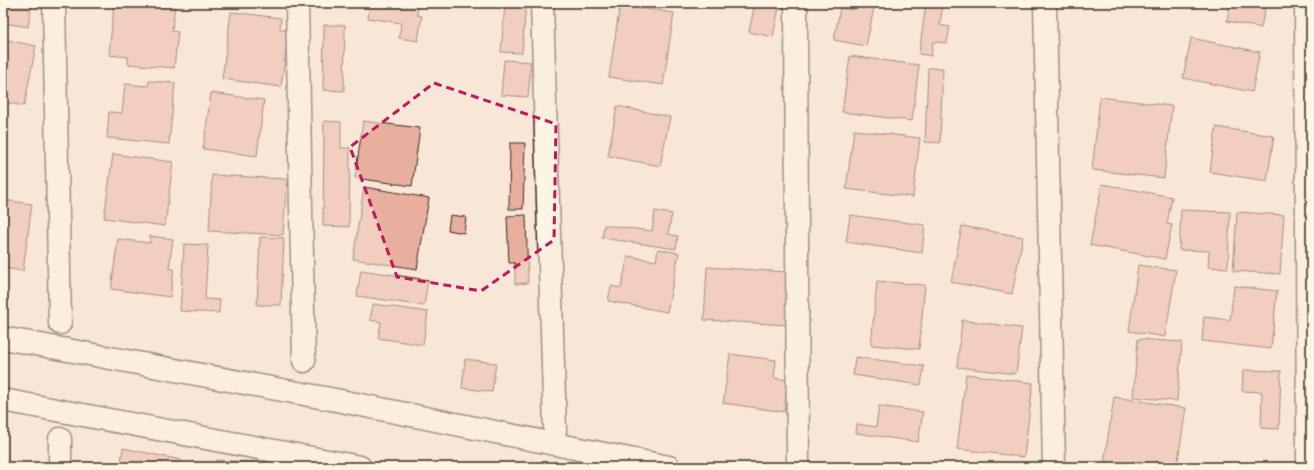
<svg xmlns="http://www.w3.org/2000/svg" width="1314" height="470" viewBox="0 0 1314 470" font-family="'Playpen Sans',sans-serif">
	<rect width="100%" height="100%" fill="#f8e7d7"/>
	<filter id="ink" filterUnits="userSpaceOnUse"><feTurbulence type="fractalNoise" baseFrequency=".025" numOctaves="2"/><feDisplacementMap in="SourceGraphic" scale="8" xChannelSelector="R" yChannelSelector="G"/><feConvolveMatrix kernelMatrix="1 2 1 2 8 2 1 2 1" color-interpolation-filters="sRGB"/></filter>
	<g filter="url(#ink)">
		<path fill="#e8af9f" stroke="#3b2a1e" d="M 3,3 L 32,3 L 28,27 L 3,23 Z
			M 114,3 L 175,3 L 172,31 L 178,32 L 174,68 L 128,64 L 128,57 L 109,55 Z
			M 236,3 L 260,3 L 259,7 Z
			M 370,3 L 418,3 L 417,15 L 422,16 L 418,41 L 399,38 L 401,23 L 368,18 Z
			M 505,3 L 526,3 L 522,53 L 501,52 Z
			M 636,3 L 657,3 L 656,6 Z
			M 755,3 L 780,3 L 773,37 L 749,32 Z
			M 854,3 L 875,3 L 866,46 L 834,40 L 840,8 L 853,10 Z
			M 926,3 L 943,3 L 940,25 L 950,27 L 947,43 L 933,42 L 931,56 L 919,54 Z
			M 1230,3 L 1266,3 L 1261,28 L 1227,21 Z
			M 620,5 L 674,13 L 663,85 L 609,77 Z
			M 231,12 L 281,18 L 280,29 L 289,30 L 281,87 L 222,79 Z
			M 324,25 L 345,25 L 344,91 L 323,90 Z
			M 1191,38 L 1260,52 L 1252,92 L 1183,78 Z
			M 3,39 L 36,46 L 24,106 L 3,102 Z
			M 850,56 L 919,65 L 912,121 L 842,112 Z
			M 504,60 L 531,62 L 528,97 L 501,95 Z
			M 928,68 L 943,68 L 940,143 L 925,142 Z
			M 149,81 L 175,83 L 169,144 L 107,138 L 109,112 L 122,113 L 125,84 L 148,86 Z
			M 211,93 L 264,100 L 257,156 L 203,149 Z
			M 1100,97 L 1172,106 L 1164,178 L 1092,170 Z
			M 617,106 L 670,117 L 660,166 L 608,156 Z
			M 324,121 L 341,122 L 341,148 L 350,148 L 349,227 L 323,226 Z
			M 363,121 L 420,128 L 412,186 L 355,178 Z
			M 1216,127 L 1274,136 L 1267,181 L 1210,172 Z
			M 854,130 L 920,138 L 913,197 L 846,189 Z
			M 510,143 L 525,143 L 523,209 L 509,209 Z
			M 113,154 L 173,162 L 165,226 L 104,218 Z
			M 212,175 L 287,179 L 283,235 L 209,231 Z
			M 1102,184 L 1172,197 L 1167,224 L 1172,225 L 1165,259 L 1090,245 Z
			M 364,187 L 429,198 L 417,269 L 353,259 Z
			M 3,200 L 32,204 L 23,271 L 3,268 Z
			M 1181,210 L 1230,212 L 1228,268 L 1208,267 L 1209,251 L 1179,250 Z
			M 655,211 L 672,214 L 668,234 L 678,236 L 676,249 L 602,238 L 604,225 L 652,231 Z
			M 1237,212 L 1284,215 L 1280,274 L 1233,271 Z
			M 450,215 L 466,217 L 464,233 L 448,230 Z
			M 526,215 L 528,283 L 515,284 L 515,263 L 509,263 L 507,216 Z
			M 850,215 L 925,225 L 922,253 L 846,242 Z
			M 962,226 L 1023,237 L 1012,294 L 951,282 Z
			M 150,236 L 173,239 L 169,268 L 174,269 L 170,297 L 111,289 L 118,239 L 150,243 Z
			M 260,237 L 284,238 L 281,305 L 257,305 Z
			M 184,244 L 208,245 L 205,299 L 220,300 L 219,313 L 180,311 Z
			M 658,249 L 679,253 L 667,312 L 608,301 L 611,286 L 621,288 L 628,256 L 656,261 Z
			M 1138,265 L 1176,270 L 1165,337 L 1129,331 Z
			M 707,267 L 789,272 L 786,325 L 704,320 Z
			M 361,270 L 428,280 L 424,306 L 357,296 Z
			M 877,281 L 925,285 L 919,349 L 871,345 Z
			M 1234,286 L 1277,291 L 1271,349 L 1202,341 L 1204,317 L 1230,320 Z
			M 373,304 L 428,312 L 423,345 L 378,338 L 381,322 L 370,320 Z
			M 962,320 L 1022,328 L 1016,374 L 957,367 Z
			M 1138,339 L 1182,342 L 1177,401 L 1133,397 Z
			M 730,354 L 776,360 L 774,378 L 788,380 L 784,412 L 723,403 Z
			M 855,357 L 924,366 L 921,385 L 853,375 Z
			M 465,359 L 496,363 L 492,392 L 462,388 Z
			M 1243,370 L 1281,371 L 1279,429 L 1261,428 L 1262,392 L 1242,391 Z
			M 966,374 L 1033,383 L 1024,457 L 957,449 Z
			M 1114,397 L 1186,408 L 1177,467 L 1130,467 L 1104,463 Z
			M 879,406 L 923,412 L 918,442 L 856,433 L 857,424 L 876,427 Z
			M 123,448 L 181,460 L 179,467 L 120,467 Z
			M 216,460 L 283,464 L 283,467 L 216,467 Z
			M 184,465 L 200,465 L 199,467 L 184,467 Z"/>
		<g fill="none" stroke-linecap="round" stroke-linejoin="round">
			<defs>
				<path id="street" d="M 54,3 L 60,323
					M 297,3 L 304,361
					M 542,3 L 555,431
					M 796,3 L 798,467
					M 1045,3 L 1054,467
					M 1306,3 L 1308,467
					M 60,467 L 60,439"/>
				<path id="secondary" d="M 3,338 L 341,401 L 669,467
					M 3,400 L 360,467"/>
			</defs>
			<use href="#street" stroke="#3b2a1e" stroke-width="25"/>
			<use href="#secondary" stroke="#3b2a1e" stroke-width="25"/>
			<use href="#street" stroke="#fcf5e5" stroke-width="22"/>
			<use href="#secondary" stroke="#fcf5e5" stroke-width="22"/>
		</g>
	</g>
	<path d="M0 0H1314V470H0ZM 434,83 L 556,124 L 554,240 L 481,291 L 397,277 L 350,147 Z" fill="#f8e7d7" fill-opacity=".55" fill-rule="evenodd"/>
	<path fill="none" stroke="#c2185b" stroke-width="3" stroke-dasharray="8 5" stroke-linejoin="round" d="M 434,83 L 556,124 L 554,240 L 481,291 L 397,277 L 350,147 Z"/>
	<rect width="1314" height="470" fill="none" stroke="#fcf5e5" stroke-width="16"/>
	<rect x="8" y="8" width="1298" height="454" fill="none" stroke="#3b2a1e" stroke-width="1.5" filter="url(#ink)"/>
</svg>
